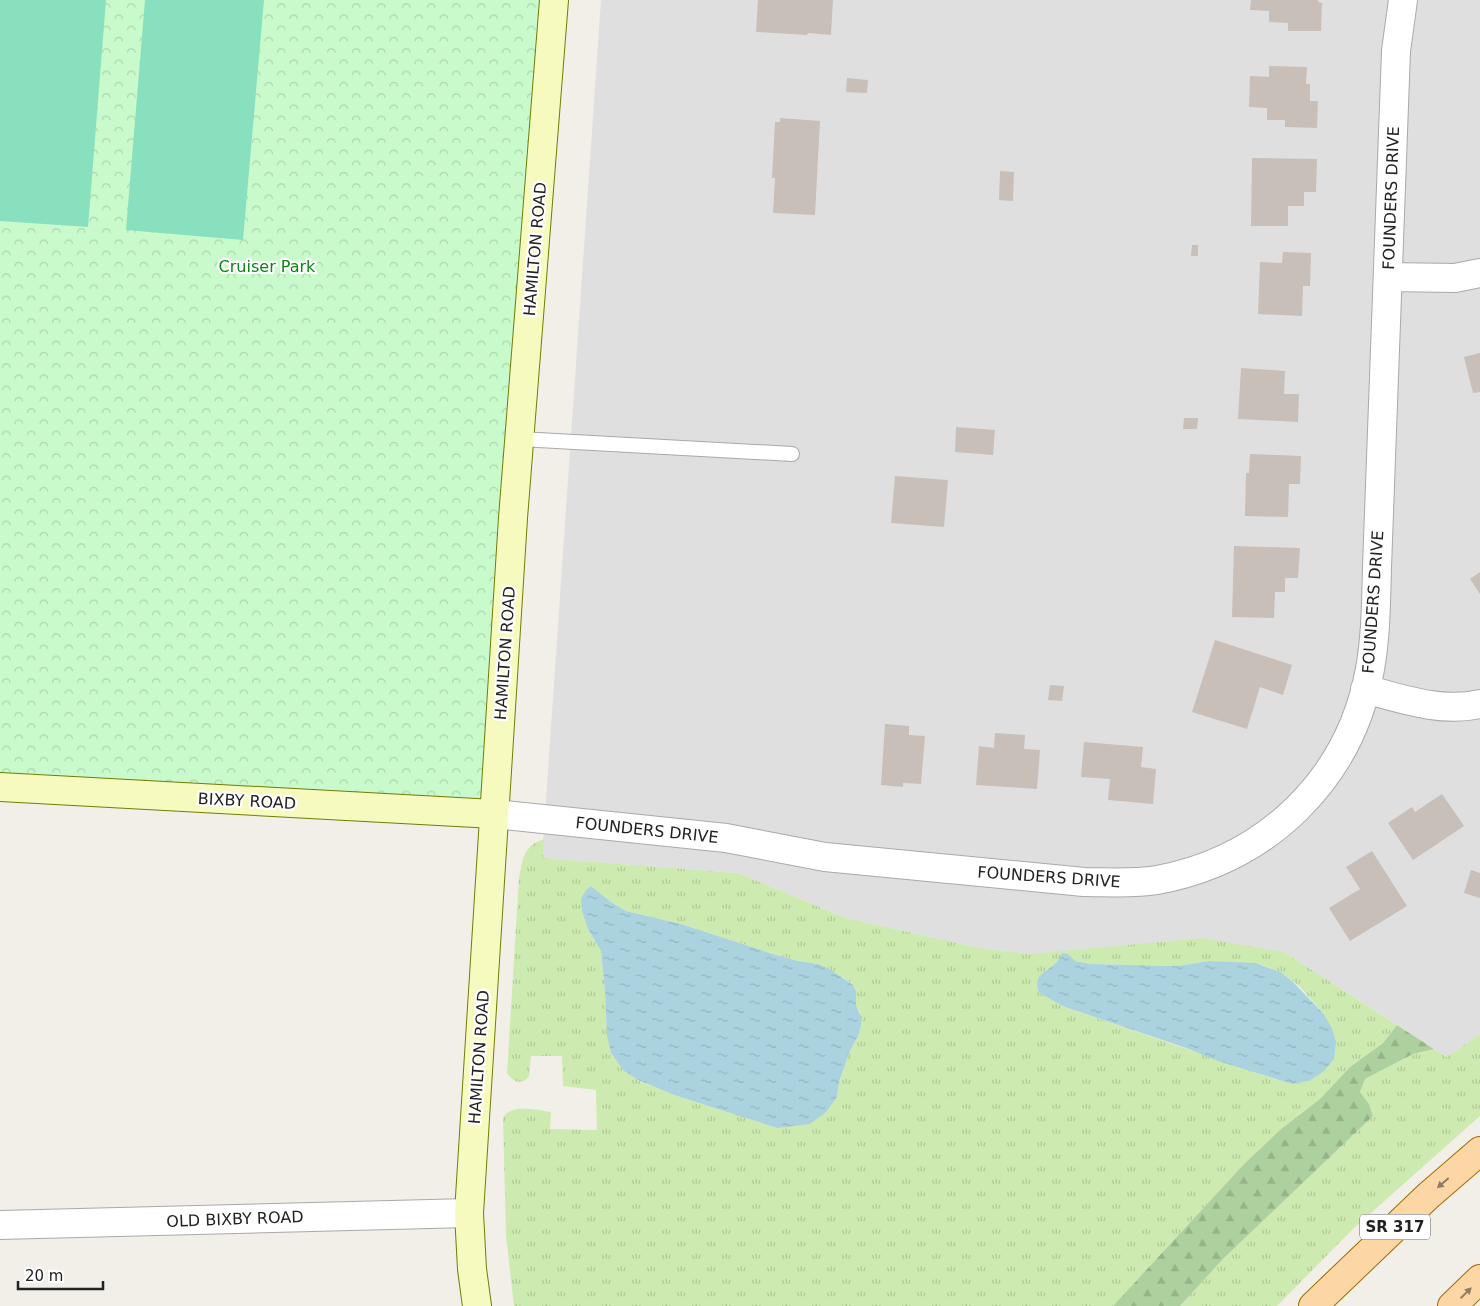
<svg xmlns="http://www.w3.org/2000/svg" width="1480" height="1306" viewBox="0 0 1480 1306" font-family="'DejaVu Sans',sans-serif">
	<defs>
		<pattern id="grass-tufts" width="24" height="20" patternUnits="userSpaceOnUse" patternTransform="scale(1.25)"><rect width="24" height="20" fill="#cdebb0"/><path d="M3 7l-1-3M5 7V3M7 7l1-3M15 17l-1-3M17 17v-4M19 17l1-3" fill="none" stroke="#b0c997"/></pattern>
		<pattern id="forest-firs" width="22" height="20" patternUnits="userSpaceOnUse" patternTransform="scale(1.25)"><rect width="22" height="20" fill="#add19e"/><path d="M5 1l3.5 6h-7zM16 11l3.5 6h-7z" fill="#95b388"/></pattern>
		<pattern id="park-crowns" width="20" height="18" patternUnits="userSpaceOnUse" patternTransform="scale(1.25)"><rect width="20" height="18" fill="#c8facc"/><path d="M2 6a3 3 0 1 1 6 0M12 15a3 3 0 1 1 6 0" fill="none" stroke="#acd6af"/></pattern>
		<pattern id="water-ripples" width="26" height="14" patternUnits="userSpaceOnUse" patternTransform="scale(1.25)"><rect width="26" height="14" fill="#aad3df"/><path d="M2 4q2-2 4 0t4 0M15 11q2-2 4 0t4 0" fill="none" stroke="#92b5bf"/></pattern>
	</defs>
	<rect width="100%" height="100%" fill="#f2efe9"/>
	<path fill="#e0dfdf" d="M 601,0 L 1480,0 L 1480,1034 L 1447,1057 L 1284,952 L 1030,954 L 980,948 L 846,918 L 738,873 L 542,858 Z"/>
	<path fill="url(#grass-tufts)" fill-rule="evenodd" d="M 544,839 L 543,858 L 738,873 L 846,918 L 980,948 L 1030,954 L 1203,938 L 1284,952 L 1397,1025 L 1383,1043 L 1350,1067 L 1320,1099 L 1281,1129 L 1245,1163 L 1113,1306 L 514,1306 L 506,1236 L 503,1117 C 514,1103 535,1110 551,1112 L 550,1129 L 597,1130 L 596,1090 L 563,1086 L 562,1056 L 531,1056 L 529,1076 C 522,1086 513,1082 507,1073 L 519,878 C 523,859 523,846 544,839 ZM 591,886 L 611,902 L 626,911 L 681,924 L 773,954 L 798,961 L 818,964 L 846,979 L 852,984 L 856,991 L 856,1005 L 860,1012 L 859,1034 L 850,1051 L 839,1082 L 837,1097 L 777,1128 L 674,1095 L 636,1079 L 623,1070 L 611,1053 L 607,1035 L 605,991 L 601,950 L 588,929 ZM 1062,953 L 1075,961 L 1091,964 L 1177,966 L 1209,961 L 1259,964 L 1281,972 L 1300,987 L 1323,1013 L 1309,1081 L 1292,1084 L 1274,1079 L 1065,1007 L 1039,993 L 1046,970 C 1054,966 1060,963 1062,953 Z
		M 1480,1034 L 1480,1116 L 1353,1229 L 1277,1306 L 1180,1306 L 1224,1258 L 1373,1116 L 1369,1104 L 1360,1092 L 1365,1079 L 1413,1054 L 1434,1049 L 1447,1057 Z"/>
	<path fill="url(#forest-firs)" d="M 1397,1025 L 1434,1049 L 1413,1054 L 1365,1079 L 1360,1092 L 1369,1104 L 1373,1116 L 1224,1258 L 1180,1306 L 1113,1306 L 1245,1163 L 1281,1129 L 1320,1099 L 1350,1067 L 1383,1043 Z"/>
	<path fill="url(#park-crowns)" d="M 0,0 L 554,0 L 494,814 L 0,787 Z"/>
	<path fill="#88e0be" d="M 0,0 L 106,0 L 88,227 L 0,221 Z
		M 145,0 L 264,0 L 243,240 L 126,230 Z"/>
	<path fill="url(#water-ripples)" d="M 591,886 L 611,902 L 626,911 L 681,924 L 773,954 L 798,961 L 818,964 L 831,970 L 852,984 L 856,991 L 856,1005 L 862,1019 L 859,1034 L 850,1051 L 839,1082 L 837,1097 L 826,1112 L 810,1124 L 777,1128 L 674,1095 L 636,1079 L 623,1070 L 611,1053 L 607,1036 L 605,991 L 601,951 L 588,929 L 582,911 L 581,899 L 586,890 Z
		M 1062,953 L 1068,954 L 1075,961 L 1091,964 L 1177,966 L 1209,961 L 1256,963 L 1269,968 L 1281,972 L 1294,983 L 1323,1013 L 1332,1028 L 1336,1042 L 1334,1059 L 1324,1071 L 1309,1081 L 1292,1084 L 1218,1061 L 1186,1048 L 1065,1007 L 1039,993 C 1030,969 1057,972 1062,953 Z"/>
	<path fill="#c7bfb8" d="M 758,0 L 833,0 L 831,35 L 808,33 L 807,35 L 756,32 Z
		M 1251,0 L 1318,0 L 1318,2 L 1322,3 L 1321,31 L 1288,31 L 1288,23 L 1269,22 L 1269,11 L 1250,10 Z
		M 1269,66 L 1307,67 L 1306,84 L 1310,84 L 1310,101 L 1318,101 L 1317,128 L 1285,127 L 1285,120 L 1267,120 L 1267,108 L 1249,107 L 1250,76 L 1269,77 Z
		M 847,78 L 868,80 L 867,93 L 846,92 Z
		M 780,118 L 820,121 L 815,215 L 773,213 L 775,178 L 772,178 L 775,122 L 780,122 Z
		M 1252,158 L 1317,159 L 1316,192 L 1304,192 L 1304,206 L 1288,206 L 1288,226 L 1251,226 Z
		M 1000,171 L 1014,172 L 1013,201 L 999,200 Z
		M 1192,245 L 1198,245 L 1198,256 L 1191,256 Z
		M 1283,252 L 1311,253 L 1310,286 L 1303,286 L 1302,316 L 1258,314 L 1260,262 L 1282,263 Z
		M 1480,353 L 1480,392 L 1473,393 L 1464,357 Z
		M 1241,368 L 1285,371 L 1284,394 L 1299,394 L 1298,422 L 1238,419 Z
		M 1184,418 L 1198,418 L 1197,429 L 1183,429 Z
		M 956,427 L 995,430 L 993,455 L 955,452 Z
		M 1250,454 L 1301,456 L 1300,484 L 1289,484 L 1288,517 L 1245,516 L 1246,473 L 1249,473 Z
		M 895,476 L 948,480 L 944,527 L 891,523 Z
		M 1234,546 L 1300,548 L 1298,578 L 1285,578 L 1285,592 L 1275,592 L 1274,618 L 1232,617 Z
		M 1480,572 L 1480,594 L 1470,579 Z
		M 1215,640 L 1292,665 L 1283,695 L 1260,687 L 1247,729 L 1192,712 Z
		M 1050,685 L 1064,686 L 1062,701 L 1048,700 Z
		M 885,724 L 909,726 L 909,735 L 925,736 L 921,784 L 903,783 L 903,787 L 881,785 Z
		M 995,733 L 1025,735 L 1024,749 L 1040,750 L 1037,789 L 976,785 L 979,746 L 994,748 Z
		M 1084,742 L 1143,747 L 1141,767 L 1156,769 L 1153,804 L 1108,800 L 1110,779 L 1081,777 Z
		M 1442,794 L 1464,826 L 1413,860 L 1388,823 L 1412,807 L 1415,812 Z
		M 1372,851 L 1407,906 L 1350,941 L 1329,908 L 1360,889 L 1346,867 Z
		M 1471,870 L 1480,873 L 1480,898 L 1464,893 Z"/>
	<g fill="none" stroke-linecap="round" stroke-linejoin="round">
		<defs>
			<path id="lane" d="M 520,439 L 792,454"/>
			<path id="street" d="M 1389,277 L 1455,278 L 1480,273
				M 1365,689 C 1402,699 1442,713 1480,704
				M 494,814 L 726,838 L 825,857 L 1084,882 C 1108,882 1133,884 1157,880 C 1266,860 1350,780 1370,669 C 1376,636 1376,601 1377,567 L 1396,51 L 1403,0
				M 0,1225 L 469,1213"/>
			<path id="secondary" d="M 0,787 L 494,814
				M 477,1306 L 472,1269 L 469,1213 L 513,518 L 554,0"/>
			<path id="primary" d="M 1313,1306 L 1428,1196 L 1480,1151
				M 1452,1306 L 1480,1279"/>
		</defs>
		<use href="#lane" stroke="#a9a9a9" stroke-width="16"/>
		<use href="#street" stroke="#a9a9a9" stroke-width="30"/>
		<use href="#secondary" stroke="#707d05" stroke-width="30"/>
		<use href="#primary" stroke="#a06b00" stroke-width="30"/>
		<use href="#lane" stroke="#fff" stroke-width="14"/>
		<use href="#street" stroke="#fff" stroke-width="28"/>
		<use href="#secondary" stroke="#f7fabf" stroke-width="28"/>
		<use href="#primary" stroke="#fcd6a4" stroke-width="28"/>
	</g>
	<defs><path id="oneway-solid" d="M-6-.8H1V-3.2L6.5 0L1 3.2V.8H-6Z" transform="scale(1.25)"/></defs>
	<g fill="#8f7c63">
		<use href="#oneway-solid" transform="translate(1443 1183) rotate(139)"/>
		<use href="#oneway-solid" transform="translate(1466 1293) rotate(-44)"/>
	</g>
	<g text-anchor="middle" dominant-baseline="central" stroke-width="4.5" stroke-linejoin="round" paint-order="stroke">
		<rect fill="#fff" stroke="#646464" stroke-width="1" x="1360" y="1214.5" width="70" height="25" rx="4"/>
		<g font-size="15" font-weight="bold" fill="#222">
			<text x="1395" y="1227">SR 317</text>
		</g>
		<g font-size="16" fill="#222" stroke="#fff">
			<text transform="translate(1391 198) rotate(-88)">FOUNDERS DRIVE</text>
			<text transform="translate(535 249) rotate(-85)">HAMILTON ROAD</text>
			<text transform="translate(1373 602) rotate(-86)">FOUNDERS DRIVE</text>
			<text transform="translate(505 653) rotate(-86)">HAMILTON ROAD</text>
			<text transform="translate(247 801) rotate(3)">BIXBY ROAD</text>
			<text transform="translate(647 830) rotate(6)">FOUNDERS DRIVE</text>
			<text transform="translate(1049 877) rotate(4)">FOUNDERS DRIVE</text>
			<text transform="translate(479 1057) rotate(-86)">HAMILTON ROAD</text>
			<text transform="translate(235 1219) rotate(-2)">OLD BIXBY ROAD</text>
		</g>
		<g font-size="16" fill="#0c8416" stroke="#fff">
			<text x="267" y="266">Cruiser Park</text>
		</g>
	</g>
	<path d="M18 1281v8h85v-8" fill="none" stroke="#222222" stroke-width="2.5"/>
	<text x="25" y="1281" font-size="15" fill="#222222" stroke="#ffffff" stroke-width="4" paint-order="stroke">20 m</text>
</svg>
